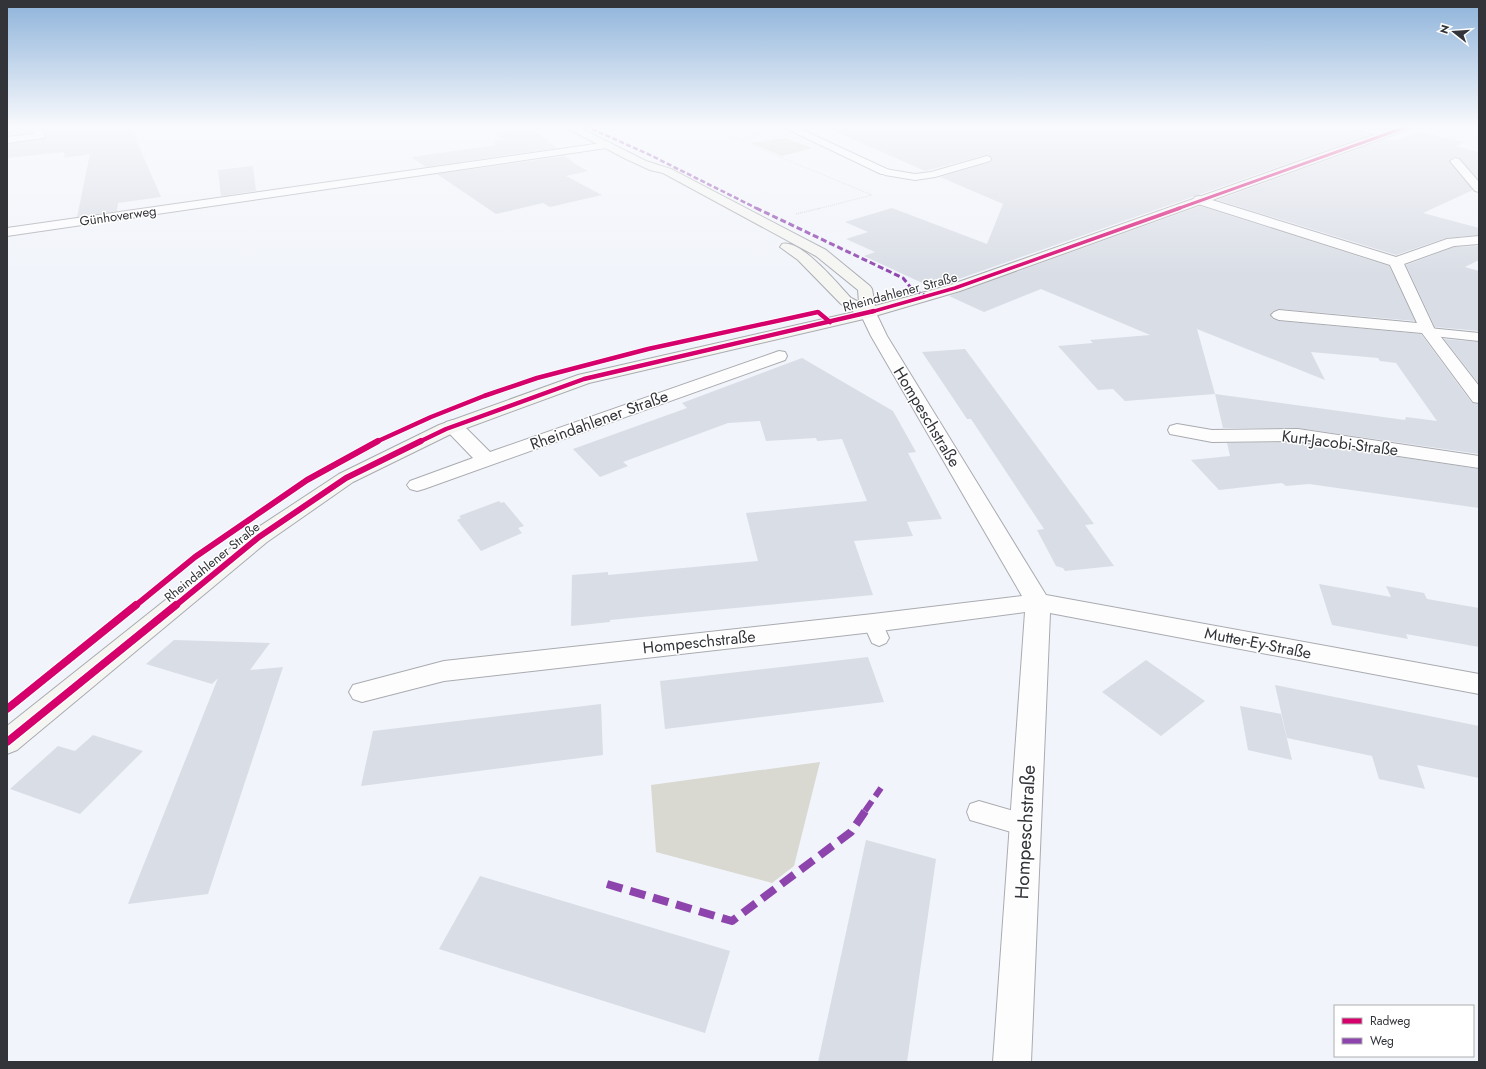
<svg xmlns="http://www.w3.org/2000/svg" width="1486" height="1069" viewBox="0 0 1486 1069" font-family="Jost,sans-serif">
	<rect width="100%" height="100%" fill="#f1f4fa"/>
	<path fill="#d9d9d2" d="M 785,138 L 812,148 L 782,156 L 750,143 Z
		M 820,762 L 794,866 L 772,883 L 656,852 L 651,785 Z"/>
	<path fill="#d9dde5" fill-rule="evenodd" d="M 41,126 L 130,126 L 161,197 L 118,203 L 117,211 L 77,217 L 90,154 L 65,158 L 64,152 L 7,158 L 7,144 L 45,139 L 46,135 Z
		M 823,126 L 1125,126 L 1130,129 L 1136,126 L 1331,126 L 1369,135 L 933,288 L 864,256 L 875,252 L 846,239 L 868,232 L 845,222 L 892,208 L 987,244 L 1003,204 L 940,177 L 990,162 L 992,160 L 991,156 L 987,155 L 925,171 Z
		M 28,127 L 31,133 L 7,135 L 7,130 Z
		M 531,128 L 557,148 L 426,167 L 411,157 L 496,145 L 492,141 L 503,140 L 496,133 Z
		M 1419,132 L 1465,142 L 1455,146 L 1479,152 L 1479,180 L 1459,158 L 1454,157 L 1449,161 L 1473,190 L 1423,213 L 1479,228 L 1479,235 L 1446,238 L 1396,255 L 1217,200 L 1386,139 L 1395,141 Z
		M 565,156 L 577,165 L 588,171 L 566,176 L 602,195 L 550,207 L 543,203 L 496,214 L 437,174 Z
		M 253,166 L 256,191 L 221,196 L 218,170 Z
		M 1200,206 L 1389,266 L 1415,321 L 1279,309 L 1273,311 L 1270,315 L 1273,319 L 1279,321 L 1421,334 L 1472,403 L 1479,404 L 1479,454 L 1298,428 L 1223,428 L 1215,394 L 1125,401 L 1113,389 L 1098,390 L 1058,346 L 1093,343 L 1090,340 L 1150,335 L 1041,289 L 984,312 L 949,296 ZM 1197,329 L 1325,380 L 1311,352 L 1378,358 L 1380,361 L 1396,363 L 1437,421 L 1406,417 L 1405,420 L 1215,394 Z
		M 1479,246 L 1479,260 L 1465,267 L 1479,271 L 1479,331 L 1435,327 L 1406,265 L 1454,247 Z
		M 1444,339 L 1479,342 L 1479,384 Z
		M 965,349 L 1094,524 L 1085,525 L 1114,566 L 1065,571 L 1063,568 L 1056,566 L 1037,530 L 1044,529 L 971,419 L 967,419 L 922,352 Z
		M 802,358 L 893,411 L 916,452 L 908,453 L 942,519 L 907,522 L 913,536 L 854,541 L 873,595 L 610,620 L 610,622 L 571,626 L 572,575 L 608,572 L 608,575 L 758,561 L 746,513 L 867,501 L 842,439 L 817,441 L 816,438 L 766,441 L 760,421 L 728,423 L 623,462 L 628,466 L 600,477 L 573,449 L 687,408 L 682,403 Z
		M 1298,442 L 1479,469 L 1479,508 L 1309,484 L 1286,486 L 1282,483 L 1219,490 L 1191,460 L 1230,456 L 1227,443 Z
		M 499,501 L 501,503 L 504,502 L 524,526 L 518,528 L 522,533 L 481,551 L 457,520 L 461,518 L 459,516 Z
		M 1319,584 L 1391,597 L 1386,586 L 1424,593 L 1427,599 L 1479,608 L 1479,647 L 1406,634 L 1408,639 L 1332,625 Z
		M 174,640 L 270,643 L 250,670 L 283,667 L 208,894 L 128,904 L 218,678 L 212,684 L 146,664 Z
		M 868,657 L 884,702 L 665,729 L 660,681 Z
		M 1146,660 L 1205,701 L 1161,736 L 1102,692 Z
		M 1275,685 L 1479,726 L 1479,778 L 1417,765 L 1425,789 L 1379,779 L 1372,756 L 1287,738 Z
		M 601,704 L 603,755 L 361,786 L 373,731 Z
		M 1240,706 L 1281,714 L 1292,760 L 1248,750 Z
		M 93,735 L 143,751 L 80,814 L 10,789 L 58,746 L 75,751 Z
		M 866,840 L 936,859 L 907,1062 L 818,1062 Z
		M 480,876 L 730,951 L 705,1033 L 439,949 Z"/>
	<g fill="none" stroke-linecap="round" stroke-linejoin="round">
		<defs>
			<path id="service" d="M 1126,126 L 1135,126 L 1131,128 Z
				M 987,156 L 990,157 L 991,159 L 990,161 L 935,177 L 915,180 L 885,175 L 880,172 L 885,169 L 915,174 L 931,172 Z
				M 1429,328 L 1479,333 L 1479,341 L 1424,335 L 1423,332 L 1424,329 Z
				M 873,616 L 880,618 L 889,638 L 886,643 L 879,646 L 872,643 L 863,623 L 866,618 Z
				M 979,801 L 1034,817 L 1038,825 L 1034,833 L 1025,836 L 970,820 L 967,812 L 970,804 Z"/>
			<path id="minor" d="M 29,126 L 39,126 L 45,136 L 44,138 L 7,143 L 7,137 L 34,134 Z
				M 781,126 L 794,126 L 889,170 L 891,172 L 889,174 L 881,174 Z
				M 1347,126 L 1365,126 L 1390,132 L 1392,134 L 1387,137 L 1349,128 Z
				M 609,142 L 614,145 L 613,147 L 7,236 L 7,228 Z
				M 1455,158 L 1459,159 L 1479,182 L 1479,192 L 1475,191 L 1450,161 Z
				M 1199,196 L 1396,257 L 1447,239 L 1479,236 L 1479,244 L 1454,246 L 1404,264 L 1434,328 L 1479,386 L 1479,403 L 1473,402 L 1422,333 L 1279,320 L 1274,318 L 1271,315 L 1274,312 L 1279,310 L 1417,323 L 1390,265 L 1195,203 L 1193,200 L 1195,197 Z
				M 868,308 L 873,310 L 876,313 L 887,336 L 1046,595 L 1479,674 L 1479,694 L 1050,613 L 1031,1062 L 993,1062 L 1025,612 L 873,632 L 444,681 L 362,702 L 353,699 L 349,692 L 353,685 L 444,661 L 873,614 L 1022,596 L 871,336 L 860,313 L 863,310 Z
				M 779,351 L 785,352 L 787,356 L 785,360 L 424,489 L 417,491 L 410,489 L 407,485 L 410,481 L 473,458 L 446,430 L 444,426 L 446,422 L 453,420 L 460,422 L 490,452 Z
				M 1177,424 L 1212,430 L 1298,429 L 1479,456 L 1479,468 L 1298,441 L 1212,442 L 1170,434 L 1168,430 L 1170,426 Z"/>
			<path id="secondary" d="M 563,126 L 576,126 L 646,161 L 671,169 L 826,250 L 870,286 L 872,289 L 875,306 L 950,285 L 1399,126 L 1414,126 L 1412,128 L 960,291 L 868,318 L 589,383 L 453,433 L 353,482 L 267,542 L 17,750 L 7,754 L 7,726 L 251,532 L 339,474 L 439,425 L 578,375 L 854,312 L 841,304 L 798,260 L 780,247 L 782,244 C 801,239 838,284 851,298 L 859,302 L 858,290 L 816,256 L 663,173 L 650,170 L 626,159 Z"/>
		</defs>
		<use href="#service" stroke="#a9abb0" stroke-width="2"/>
		<use href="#minor" stroke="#a9abb0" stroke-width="2"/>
		<use href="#secondary" stroke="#a9abb0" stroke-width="2"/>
		<path stroke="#d3d5d6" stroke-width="1" stroke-dasharray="1 1" stroke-linecap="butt" d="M 840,127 L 847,126
			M 765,131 L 741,141 L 872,195 L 817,209
			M 728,137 L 741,141"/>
		<path stroke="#d3d5d6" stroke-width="1.5" stroke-dasharray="1 1" stroke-linecap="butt" d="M 796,214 L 821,208"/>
		<use href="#service" fill="#fdfdfe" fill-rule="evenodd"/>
		<use href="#minor" fill="#fdfdfe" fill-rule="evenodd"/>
		<use href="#secondary" fill="#f5f5f2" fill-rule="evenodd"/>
		<path stroke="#8e44ad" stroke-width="2.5" stroke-dasharray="5 2.5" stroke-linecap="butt" d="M 585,126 L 648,154 L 758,209"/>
		<path stroke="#8e44ad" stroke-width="3" stroke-dasharray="6 3" stroke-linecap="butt" d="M 756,208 L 903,278 L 912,289 L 926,296"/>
		<path stroke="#8e44ad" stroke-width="6" stroke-dasharray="12 6" stroke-linecap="butt" d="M 865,811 L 881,788"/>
		<path stroke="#8e44ad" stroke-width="8" stroke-dasharray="16 8" stroke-linecap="butt" d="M 607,884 L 732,921 L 851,832 L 866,810"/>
		<defs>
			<path id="cycleway-far4" d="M 1177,209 L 1409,126"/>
			<path id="cycleway-far3" d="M 817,312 L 818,312
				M 871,312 L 955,288 L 1180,208"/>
			<path id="cycleway-far2" d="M 376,442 L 431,417 L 484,396 L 537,378 L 648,349 L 818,312 L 830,322
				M 419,442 L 446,429 L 584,379 L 874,311"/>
			<path id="cycleway-far1" d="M 135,606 L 195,557 L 307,480 L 378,441
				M 175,606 L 259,537 L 346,478 L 421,441"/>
			<path id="cycleway" d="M 7,709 L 136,605
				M 7,742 L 176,605"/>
		</defs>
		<use href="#cycleway-far4" stroke="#fff" stroke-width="4"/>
		<use href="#cycleway-far3" stroke="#fff" stroke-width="5"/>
		<use href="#cycleway-far2" stroke="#fff" stroke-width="6"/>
		<use href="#cycleway-far1" stroke="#fff" stroke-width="8"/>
		<use href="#cycleway" stroke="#fff" stroke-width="10"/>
		<use href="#cycleway-far4" stroke="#d6006c" stroke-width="3"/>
		<use href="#cycleway-far3" stroke="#d6006c" stroke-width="3.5"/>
		<use href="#cycleway-far2" stroke="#d6006c" stroke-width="4.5"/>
		<use href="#cycleway-far1" stroke="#d6006c" stroke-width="6"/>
		<use href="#cycleway" stroke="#d6006c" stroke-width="8"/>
	</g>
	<linearGradient id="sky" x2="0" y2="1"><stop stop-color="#8eb3da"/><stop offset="0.46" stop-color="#f9fafd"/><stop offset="1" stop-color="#f9fafd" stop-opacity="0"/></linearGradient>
	<rect width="1486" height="276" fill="url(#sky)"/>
	<g text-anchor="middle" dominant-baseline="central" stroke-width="3" stroke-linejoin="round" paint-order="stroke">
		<g font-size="13" fill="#323439" stroke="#fff">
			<text transform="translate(118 216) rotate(-8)">Günhoverweg</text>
			<text transform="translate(900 292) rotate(-15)">Rheindahlener Straße</text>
			<text transform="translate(212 562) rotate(-39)">Rheindahlener Straße</text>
		</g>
		<g font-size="16" fill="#323439" stroke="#fff">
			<text transform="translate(927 417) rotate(59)">Hompeschstraße</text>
			<text transform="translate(599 420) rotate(-20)">Rheindahlener Straße</text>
			<text transform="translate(1340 443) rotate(7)">Kurt-Jacobi-Straße</text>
			<text transform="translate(699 642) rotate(-6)">Hompeschstraße</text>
			<text transform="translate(1258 643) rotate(11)">Mutter-Ey-Straße</text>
		</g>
		<g font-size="19" fill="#323439" stroke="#fff">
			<text transform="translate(1025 832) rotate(-87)">Hompeschstraße</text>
		</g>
	</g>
	<rect width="1486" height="1069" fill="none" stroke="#323439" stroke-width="16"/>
	<rect x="1334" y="1005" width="140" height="52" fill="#ffffff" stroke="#adaeb0"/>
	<rect x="1342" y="1018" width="20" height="6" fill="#d6006c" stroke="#adaeb0"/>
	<text x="1370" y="1025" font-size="12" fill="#323439">Radweg</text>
	<rect x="1342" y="1038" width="20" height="6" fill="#8e44ad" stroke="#adaeb0"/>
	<text x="1370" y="1045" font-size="12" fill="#323439">Weg</text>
	<g transform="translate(1454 32) rotate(287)" stroke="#ffffff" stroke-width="3" paint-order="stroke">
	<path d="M0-3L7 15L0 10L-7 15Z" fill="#323439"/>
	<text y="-6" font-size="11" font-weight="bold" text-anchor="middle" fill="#323439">N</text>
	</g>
</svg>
